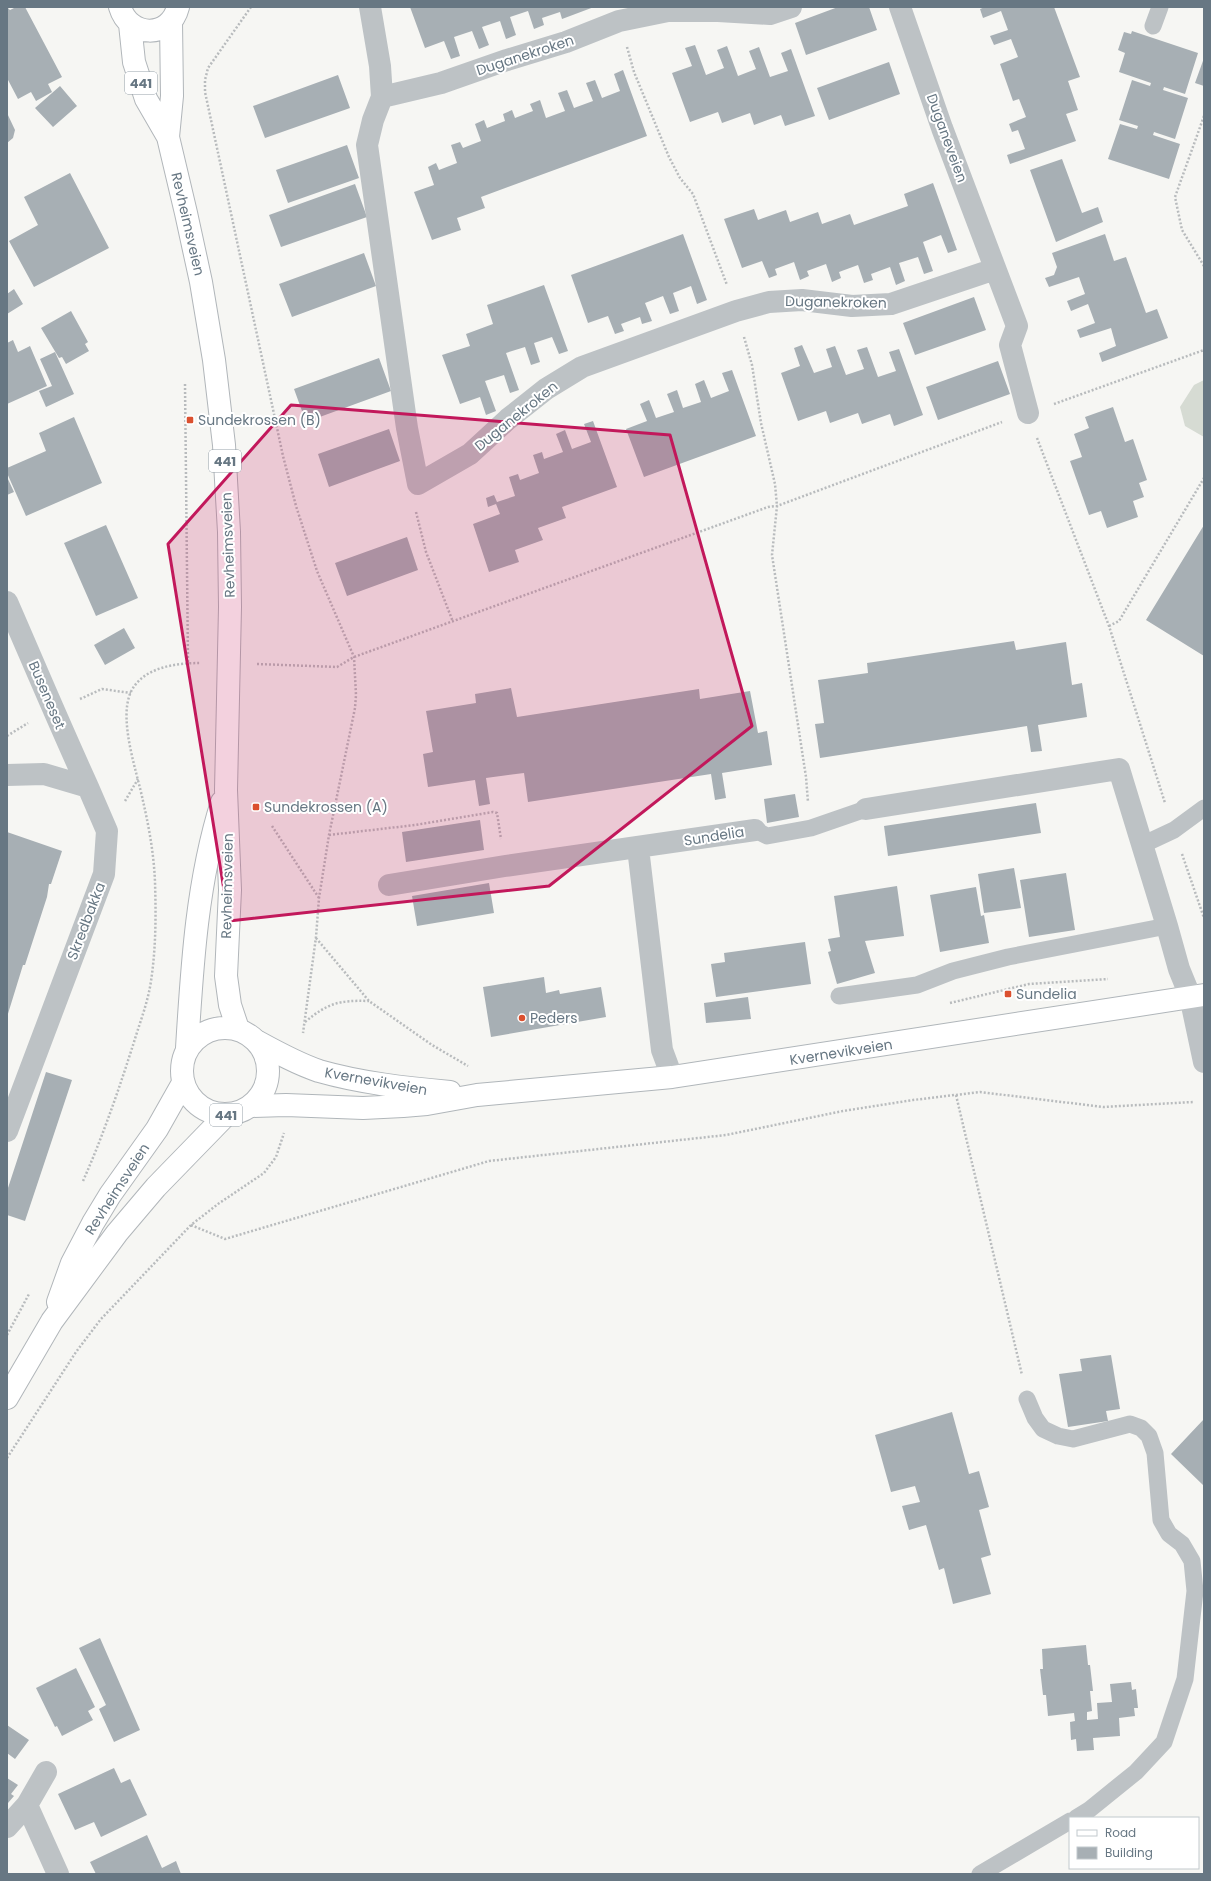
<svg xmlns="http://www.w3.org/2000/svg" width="1211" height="1881" viewBox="0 0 1211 1881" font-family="Poppins,sans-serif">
	<rect width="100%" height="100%" fill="#f6f6f3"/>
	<path fill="#d6dbd3" d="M 1204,380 L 1204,437 L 1185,426 L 1180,407 L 1194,385 Z"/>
	<path fill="#a7afb4" d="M 7,7 L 10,10 L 16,7 L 25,7 L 62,77 L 48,84 L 52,92 L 36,101 L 31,92 L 18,99 L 7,78 Z
		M 410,7 L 594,7 L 562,19 L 560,12 L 542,18 L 544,25 L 534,29 L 528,11 L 510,17 L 516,35 L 506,39 L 500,21 L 482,27 L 489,45 L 479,49 L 472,31 L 454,37 L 460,56 L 451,59 L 444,41 L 425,48 Z
		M 838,7 L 869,7 L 877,30 L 806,55 L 795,23 Z
		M 985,7 L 1054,7 L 1080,77 L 1068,81 L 1078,110 L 1066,114 L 1076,141 L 1010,164 L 1007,155 L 1025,149 L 1018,130 L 1012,132 L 1009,124 L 1026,117 L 1019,99 L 1013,101 L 1000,64 L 1018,57 L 1011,39 L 994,45 L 990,36 L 1008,30 L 1001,11 L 983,18 L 980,9 Z
		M 1132,31 L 1198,53 L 1185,94 L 1164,87 L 1163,90 L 1188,98 L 1175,139 L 1154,132 L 1153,135 L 1180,144 L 1169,179 L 1108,159 L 1120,124 L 1137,129 L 1138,126 L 1119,120 L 1132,80 L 1150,86 L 1151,83 L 1119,72 L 1125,53 L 1118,50 L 1124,32 L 1131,34 Z
		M 695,45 L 706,75 L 724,68 L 717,50 L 727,46 L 738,76 L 756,69 L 749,51 L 759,47 L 770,77 L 788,71 L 781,53 L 791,49 L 815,116 L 785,126 L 781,115 L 754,125 L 750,113 L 722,123 L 718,112 L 690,122 L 672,73 L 692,66 L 685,48 Z
		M 1204,58 L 1204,86 L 1195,83 Z
		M 889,62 L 900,94 L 829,120 L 817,88 Z
		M 623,70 L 647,136 L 481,197 L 485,208 L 457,218 L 461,230 L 432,240 L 414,192 L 434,185 L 428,167 L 436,163 L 439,170 L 457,163 L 451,145 L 460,142 L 463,148 L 481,141 L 475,124 L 484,120 L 487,128 L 505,121 L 503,114 L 512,110 L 515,118 L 533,111 L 530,104 L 540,100 L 546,118 L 565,111 L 558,93 L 567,90 L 574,108 L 593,101 L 586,83 L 595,80 L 602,98 L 620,91 L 614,74 Z
		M 338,75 L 350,108 L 265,138 L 253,106 Z
		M 60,86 L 77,106 L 53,127 L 35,108 Z
		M 7,113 L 15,130 L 13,138 L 7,143 Z
		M 347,145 L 359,178 L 288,203 L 276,170 Z
		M 1062,159 L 1082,213 L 1098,207 L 1103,222 L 1056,242 L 1030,170 Z
		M 70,173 L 109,248 L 34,287 L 9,241 L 38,225 L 24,197 Z
		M 933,183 L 957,250 L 948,253 L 941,235 L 923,242 L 933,271 L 924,274 L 918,257 L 899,263 L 905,281 L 896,285 L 890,267 L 871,274 L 873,280 L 864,283 L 858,265 L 839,272 L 841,278 L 832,282 L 826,264 L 807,271 L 809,276 L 800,280 L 794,262 L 775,269 L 777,275 L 769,278 L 762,261 L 742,268 L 724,219 L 754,209 L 758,220 L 786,210 L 790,222 L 818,212 L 822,224 L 850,214 L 854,225 L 908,206 L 904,194 Z
		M 355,184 L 367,217 L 281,247 L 269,215 Z
		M 683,234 L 707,300 L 697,304 L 691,286 L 673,293 L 679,311 L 670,314 L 663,296 L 645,303 L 652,321 L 642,324 L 640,317 L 621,324 L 624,331 L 615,334 L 608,316 L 588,323 L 571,275 Z
		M 1105,234 L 1114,261 L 1126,257 L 1146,313 L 1157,309 L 1168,338 L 1102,362 L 1099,353 L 1116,346 L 1111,328 L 1080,338 L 1077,330 L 1095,323 L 1088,304 L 1071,311 L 1067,301 L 1085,294 L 1079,277 L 1049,287 L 1045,278 L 1054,275 L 1057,267 L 1052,253 Z
		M 364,253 L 376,286 L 292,317 L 279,284 Z
		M 544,285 L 568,351 L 559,354 L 552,337 L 534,343 L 540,362 L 531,365 L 525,347 L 506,353 L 519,390 L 510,393 L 504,375 L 485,381 L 496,411 L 486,415 L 480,397 L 460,404 L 442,355 L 470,346 L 466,334 L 493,324 L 487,305 Z
		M 14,289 L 23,304 L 7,314 L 7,294 Z
		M 974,297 L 986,330 L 915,355 L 903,323 Z
		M 71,311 L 88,342 L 85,344 L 89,351 L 66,364 L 62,357 L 59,358 L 41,328 Z
		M 13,340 L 18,352 L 30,346 L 47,386 L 7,404 L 7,343 Z
		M 802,345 L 814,373 L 832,367 L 826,349 L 835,346 L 846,375 L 864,369 L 857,350 L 867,347 L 878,377 L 896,371 L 889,352 L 899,349 L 923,415 L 894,426 L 890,414 L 862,424 L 858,413 L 830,423 L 826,411 L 798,421 L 781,373 L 800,366 L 794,348 Z
		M 55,352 L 74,394 L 46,407 L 39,391 L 52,386 L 40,359 Z
		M 379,358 L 391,391 L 306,422 L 294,389 Z
		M 998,361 L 1010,394 L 938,420 L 926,387 Z
		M 732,370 L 756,436 L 644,477 L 626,429 L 647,421 L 640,404 L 649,400 L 656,418 L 674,412 L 667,394 L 677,390 L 683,408 L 701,402 L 695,384 L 704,380 L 711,398 L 729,391 L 722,373 Z
		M 1113,407 L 1125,442 L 1133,439 L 1147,480 L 1139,483 L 1144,497 L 1133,501 L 1138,517 L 1107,528 L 1101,511 L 1089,515 L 1070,461 L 1082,457 L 1074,434 L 1089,428 L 1085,417 Z
		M 74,417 L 102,483 L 26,516 L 7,473 L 7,468 L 46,451 L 39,433 Z
		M 593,421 L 617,487 L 562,507 L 566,518 L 538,528 L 543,540 L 515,550 L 519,562 L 489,572 L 473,524 L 500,514 L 496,504 L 488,507 L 486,498 L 494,495 L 497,502 L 515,496 L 509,477 L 518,474 L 520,480 L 539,473 L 533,455 L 542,452 L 544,459 L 563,452 L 556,434 L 565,430 L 572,449 L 591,442 L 584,424 Z
		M 389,429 L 400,461 L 329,487 L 318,454 Z
		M 7,477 L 14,492 L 7,495 Z
		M 106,525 L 138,598 L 96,616 L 64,543 Z
		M 1204,525 L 1204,656 L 1146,620 Z
		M 407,537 L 418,570 L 347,596 L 335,563 Z
		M 124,628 L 135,648 L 105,665 L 94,645 Z
		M 1014,641 L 1016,650 L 1066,642 L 1072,685 L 1082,683 L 1087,717 L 1038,725 L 1042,751 L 1031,752 L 1027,726 L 820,758 L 815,724 L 824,723 L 818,680 L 868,673 L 867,663 Z
		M 511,688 L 517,717 L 699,689 L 700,699 L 750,691 L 758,733 L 767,731 L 772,765 L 722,773 L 726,798 L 715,800 L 711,774 L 528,802 L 524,773 L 486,778 L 490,804 L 479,806 L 475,780 L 428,787 L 423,754 L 433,752 L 426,711 L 476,703 L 475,694 Z
		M 795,794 L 799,817 L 767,823 L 764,799 Z
		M 1036,803 L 1041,833 L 888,856 L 884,826 Z
		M 480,820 L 484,850 L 406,862 L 402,832 Z
		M 7,832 L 62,851 L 51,884 L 49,884 L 47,897 L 25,965 L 23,965 L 7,1017 Z
		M 1014,868 L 1021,908 L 984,913 L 978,874 Z
		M 1066,873 L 1075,930 L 1029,937 L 1020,880 Z
		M 489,883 L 494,913 L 417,926 L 412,896 Z
		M 897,886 L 904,936 L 865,941 L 875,973 L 837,984 L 828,952 L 831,951 L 828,939 L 840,937 L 834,896 Z
		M 976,887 L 981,916 L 984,915 L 989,943 L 940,952 L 930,895 Z
		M 805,942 L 811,984 L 716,997 L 711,964 L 725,962 L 724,953 Z
		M 544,977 L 546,993 L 559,990 L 560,994 L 601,987 L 606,1017 L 491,1037 L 483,987 Z
		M 748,997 L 751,1019 L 706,1023 L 704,1003 Z
		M 46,1072 L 72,1080 L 25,1221 L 7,1215 L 7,1191 Z
		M 1111,1355 L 1120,1409 L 1106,1411 L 1108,1421 L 1068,1427 L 1059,1374 L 1082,1371 L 1080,1359 Z
		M 952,1412 L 969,1474 L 979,1471 L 989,1507 L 979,1510 L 991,1555 L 981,1558 L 991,1594 L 953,1604 L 944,1568 L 939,1570 L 926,1525 L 909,1530 L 902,1506 L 920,1502 L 915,1486 L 891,1492 L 875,1435 Z
		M 1204,1419 L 1204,1486 L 1171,1454 Z
		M 100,1638 L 140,1730 L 114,1742 L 99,1709 L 106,1705 L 79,1648 Z
		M 1086,1645 L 1088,1665 L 1090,1665 L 1093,1691 L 1090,1691 L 1092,1711 L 1087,1712 L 1087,1720 L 1098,1719 L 1097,1703 L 1112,1702 L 1110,1684 L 1131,1682 L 1132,1690 L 1136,1689 L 1138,1708 L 1134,1708 L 1135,1716 L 1119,1718 L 1120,1736 L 1093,1738 L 1094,1750 L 1077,1751 L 1076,1739 L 1071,1740 L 1070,1722 L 1075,1721 L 1074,1713 L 1048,1716 L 1046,1695 L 1043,1695 L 1040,1669 L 1043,1669 L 1042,1649 Z
		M 76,1668 L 95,1707 L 88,1711 L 93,1720 L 62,1736 L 57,1726 L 55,1727 L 36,1688 Z
		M 7,1725 L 29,1740 L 15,1759 L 7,1753 Z
		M 114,1768 L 121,1783 L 130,1779 L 147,1815 L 101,1837 L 94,1822 L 75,1830 L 58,1794 Z
		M 7,1778 L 18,1785 L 11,1794 L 14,1796 L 8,1803 Z
		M 147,1835 L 162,1868 L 176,1861 L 181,1874 L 96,1874 L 90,1862 Z"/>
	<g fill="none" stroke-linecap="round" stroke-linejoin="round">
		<defs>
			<path id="secondary" d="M 258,1042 C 278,1053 298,1064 319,1071 C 361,1083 406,1088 450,1092
				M 251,1106 L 286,1105 L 363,1108 L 403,1106 L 427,1104 L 477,1095 L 672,1077 L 1204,995"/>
			<path id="primary" d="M 120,7 C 129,38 170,39 178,7
				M 130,24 L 134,62 L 146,99 L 168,137 L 186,213 L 201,282 L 214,360 L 224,445 L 229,532 L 230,607 L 226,790 L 230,890 L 226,976 L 230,1005 L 238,1029
				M 168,137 L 172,96 L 171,22
				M182 1071a43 43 0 1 1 86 0a43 43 0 1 1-86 0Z
				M 187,1048 C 192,966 197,881 222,802
				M 58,1302 L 72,1263 L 93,1223 L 110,1195 L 157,1129 L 183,1083
				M 7,1398 L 52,1321 L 117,1233 L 156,1187 L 226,1115"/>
		</defs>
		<use href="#secondary" stroke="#b0b6ba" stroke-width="24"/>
		<use href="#primary" stroke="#b1b6ba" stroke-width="24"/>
		<path stroke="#b8bbbd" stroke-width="2.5" stroke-dasharray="2 2" stroke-linecap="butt" d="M 251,7 L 208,68 L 205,80 L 205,92 L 283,456 L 296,506 L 317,571 L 354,657 L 356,695 L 355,708 L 329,835 L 319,898 L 316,937 L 303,1033
			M 627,47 L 634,72 L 669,157 L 680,178 L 693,194 L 727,285
			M 1204,116 L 1175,197 L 1182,230 L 1204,266
			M 744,337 L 752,365 L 761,423 L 775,484 L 777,506 L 772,555 L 806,777 L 808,802
			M 185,384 L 188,663
			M 1054,404 L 1204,350
			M 1037,438 L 1109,626 L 1165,803
			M 416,512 L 426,552 L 453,622
			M 1109,626 L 1119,621 L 1204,478
			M 257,664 L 337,667 L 354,657 L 768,507 L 777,506 L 1002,422
			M 80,699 L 102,689 L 131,693
			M 7,736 L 28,723
			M 125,801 L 138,779
			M 272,826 L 319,898
			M 329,835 L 415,825 L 493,812 L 497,813 L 501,839
			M 1182,854 L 1204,918
			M 316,938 L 369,1001 L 432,1045 L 468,1066
			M 950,1003 L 1029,984 L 1108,979
			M 305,1022 C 328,1003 339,1000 369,1001
			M 956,1095 L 1022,1375
			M 83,1181 C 103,1136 119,1089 134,1042 C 140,1022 148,1002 151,981 C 156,948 156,915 155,882 C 154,855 149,827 143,801 C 137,772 119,722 130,694 C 141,667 176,663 201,663
			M 191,1225 L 225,1239 L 489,1161 L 726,1135 L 843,1111 L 913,1100 L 980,1092 L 1103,1107 L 1193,1102
			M 7,1335 L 29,1294
			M 7,1458 L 76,1352 L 101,1319 L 191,1225 L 218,1204 L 264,1173 L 276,1157 L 284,1133"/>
		<path stroke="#bdc2c5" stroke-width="17" d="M 1153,26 L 1160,7
			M 755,830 L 767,836 L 811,828 L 866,809
			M 1142,845 L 1174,830 L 1204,808
			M 839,996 L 917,985 L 953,971 L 1008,957 L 1167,926
			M 1027,1399 L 1035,1418 L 1043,1429 L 1058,1436 L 1073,1439 L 1130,1424 L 1141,1428 L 1149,1436 L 1155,1453 L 1161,1520 L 1169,1534 L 1182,1544 L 1192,1561 L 1195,1591 L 1185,1679 L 1164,1742 L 1136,1772 L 1089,1810 L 1076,1818
			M 980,1874 L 1070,1821"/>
		<path stroke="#bdc2c5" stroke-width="22" d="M 370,7 L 380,66 L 382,97 L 373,120 L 367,145 L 407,428 L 418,484 L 470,454 L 508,419 L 546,389 L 582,367 L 736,311 L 769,302 L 802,300 L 852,306 L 891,304 L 995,269
			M 900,7 L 942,128 L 1017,326 L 1010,345 L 1028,413
			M 382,97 L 441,83 L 507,60 L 566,42 L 619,21 L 668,11 L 718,11 L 770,14 L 791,7
			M 7,602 C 34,664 60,726 88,787
			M 7,775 L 44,774 L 88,787 L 107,831 L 104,874 L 7,1131
			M 866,809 L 1119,769 L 1167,926 L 1179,969 L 1190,996 L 1204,1062
			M 638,848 L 662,1050 L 672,1077
			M 389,885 L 505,866 L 755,830
			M 46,1772 L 27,1805 L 58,1874
			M 7,1827 L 27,1805"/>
		<use href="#secondary" stroke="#fff" stroke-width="22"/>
		<use href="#primary" stroke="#fff" stroke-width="22"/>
	</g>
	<path fill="#c2185b" fill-opacity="0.2" stroke="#c2185b" stroke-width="3" stroke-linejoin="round" d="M 291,405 L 670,435 L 752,726 L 549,886 L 229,921 L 168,544 Z"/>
	<g fill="#db502f" stroke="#fff" stroke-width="1.5">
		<rect x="186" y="416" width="8" height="8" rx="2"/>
		<rect x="252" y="803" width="8" height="8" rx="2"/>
		<rect x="1004" y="990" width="8" height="8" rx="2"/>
		<circle cx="522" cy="1018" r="4"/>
	</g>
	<g text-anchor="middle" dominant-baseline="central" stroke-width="4" stroke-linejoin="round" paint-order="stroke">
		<g fill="#fff" stroke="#95a0a8" stroke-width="1">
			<rect x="125" y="72" width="32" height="22" rx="3"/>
			<rect x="209" y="450" width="32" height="22" rx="3"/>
			<rect x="210" y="1104" width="32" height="22" rx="3"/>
		</g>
		<g font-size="13" font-weight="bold" fill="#677783">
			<text x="141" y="83">441</text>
			<text x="225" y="461">441</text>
			<text x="226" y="1115">441</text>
		</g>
		<g font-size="14" fill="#677783" stroke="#fff">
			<text transform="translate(525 55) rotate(-18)">Duganekroken</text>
			<text transform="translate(947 138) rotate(70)">Duganeveien</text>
			<text transform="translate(188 224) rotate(77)">Revheimsveien</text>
			<text transform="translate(836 302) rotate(1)">Duganekroken</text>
			<text transform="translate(516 416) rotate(-39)">Duganekroken</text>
			<text transform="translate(228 545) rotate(-92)">Revheimsveien</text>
			<text transform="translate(47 695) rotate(67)">Buseneset</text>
			<text transform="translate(714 836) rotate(-9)">Sundelia</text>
			<text transform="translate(227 886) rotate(-89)">Revheimsveien</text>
			<text transform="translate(86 921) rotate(-69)">Skredbakka</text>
			<text transform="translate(841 1052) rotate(-9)">Kvernevikveien</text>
			<text transform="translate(376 1081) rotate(10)">Kvernevikveien</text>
			<text transform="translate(117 1189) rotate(-57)">Revheimsveien</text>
		</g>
		<g font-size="14" fill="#677783" stroke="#fff" text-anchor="start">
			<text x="198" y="420">Sundekrossen (B)</text>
			<text x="264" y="807">Sundekrossen (A)</text>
			<text x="1016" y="994">Sundelia</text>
			<text x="530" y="1018">Peders</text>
		</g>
	</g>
	<rect width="1211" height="1881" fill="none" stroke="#677783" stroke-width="16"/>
	<rect x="1069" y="1817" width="130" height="52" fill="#ffffff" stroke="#c2c9cd"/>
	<rect x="1077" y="1830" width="20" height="6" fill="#ffffff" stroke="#c2c9cd"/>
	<text x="1105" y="1837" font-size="12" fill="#677783">Road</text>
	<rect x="1077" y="1847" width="20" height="12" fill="#a7afb4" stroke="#c2c9cd"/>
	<text x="1105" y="1857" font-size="12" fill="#677783">Building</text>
</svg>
